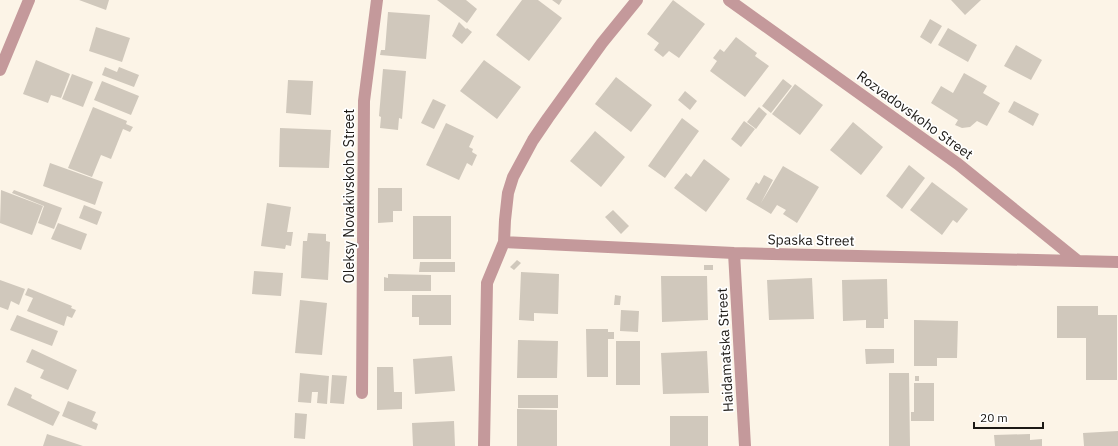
<svg xmlns="http://www.w3.org/2000/svg" width="1118" height="446" viewBox="0 0 1118 446" font-family="'IBM Plex Sans',sans-serif">
	<rect width="100%" height="100%" fill="#fcf4e7"/>
	<path fill="#d0c8bc" d="M 79,0 L 109,0 L 106,10 Z
		M 437,0 L 466,0 L 477,9 L 467,23 Z
		M 522,0 L 538,0 L 562,18 L 529,61 L 496,35 Z
		M 552,0 L 562,0 L 559,5 Z
		M 673,0 L 705,24 L 679,58 L 669,51 L 663,57 L 654,50 L 659,43 L 647,34 Z
		M 951,0 L 981,0 L 965,15 Z
		M 388,12 L 430,15 L 426,59 L 380,55 L 381,50 L 385,50 Z
		M 930,19 L 942,26 L 931,44 L 920,37 Z
		M 459,22 L 466,29 L 467,28 L 472,32 L 462,44 L 452,36 Z
		M 96,27 L 130,38 L 122,62 L 89,51 Z
		M 948,28 L 977,45 L 968,62 L 938,45 Z
		M 736,37 L 757,53 L 755,56 L 769,66 L 745,97 L 710,71 L 717,61 L 713,58 L 720,49 L 724,52 Z
		M 1016,45 L 1042,60 L 1031,80 L 1004,66 Z
		M 36,60 L 70,74 L 61,98 L 51,95 L 48,103 L 23,94 Z
		M 484,60 L 521,87 L 497,119 L 460,91 Z
		M 105,67 L 117,72 L 119,67 L 139,75 L 134,87 L 102,75 Z
		M 383,69 L 406,71 L 402,119 L 399,118 L 398,130 L 380,128 L 381,117 L 379,116 Z
		M 964,73 L 987,86 L 983,93 L 1000,103 L 987,126 L 977,121 L 970,127 L 962,128 L 955,125 L 958,120 L 931,103 L 941,86 L 953,93 Z
		M 72,74 L 93,82 L 83,107 L 62,99 Z
		M 616,77 L 652,105 L 631,132 L 595,104 Z
		M 783,79 L 792,86 L 771,113 L 762,106 Z
		M 288,80 L 313,81 L 311,115 L 286,113 Z
		M 102,81 L 139,96 L 131,115 L 94,100 Z
		M 795,84 L 823,105 L 800,135 L 772,114 Z
		M 685,91 L 697,101 L 690,110 L 678,100 Z
		M 433,99 L 446,105 L 434,129 L 421,123 Z
		M 1014,101 L 1039,114 L 1033,126 L 1008,112 Z
		M 93,107 L 127,121 L 126,124 L 133,127 L 130,132 L 123,129 L 111,159 L 101,155 L 92,177 L 68,168 Z
		M 759,107 L 767,114 L 756,129 L 747,122 Z
		M 682,118 L 699,131 L 665,178 L 648,166 Z
		M 744,121 L 755,129 L 741,147 L 731,139 Z
		M 853,122 L 883,147 L 861,175 L 830,150 Z
		M 446,123 L 474,136 L 469,147 L 473,149 L 472,152 L 477,155 L 472,166 L 467,163 L 459,180 L 426,165 Z
		M 280,128 L 331,130 L 329,168 L 279,167 Z
		M 595,131 L 625,157 L 601,187 L 570,161 Z
		M 704,159 L 730,179 L 706,212 L 674,188 L 686,173 L 691,177 Z
		M 50,163 L 103,182 L 95,205 L 43,186 Z
		M 909,165 L 925,178 L 902,209 L 886,196 Z
		M 783,166 L 819,187 L 797,223 L 783,214 L 786,210 L 777,205 L 771,214 L 746,199 L 756,182 L 759,184 L 764,175 L 773,180 L 761,203 Z
		M 932,182 L 968,209 L 957,223 L 953,220 L 942,235 L 910,210 Z
		M 378,188 L 402,188 L 402,211 L 393,211 L 393,222 L 378,223 Z
		M 1,190 L 43,206 L 32,235 L 0,223 Z
		M 14,190 L 62,208 L 54,229 L 38,223 L 44,206 L 12,193 Z
		M 267,203 L 291,207 L 287,232 L 293,232 L 291,246 L 286,245 L 285,249 L 261,246 Z
		M 84,205 L 102,212 L 97,225 L 79,218 Z
		M 613,210 L 629,226 L 621,234 L 605,217 Z
		M 413,216 L 451,216 L 451,259 L 413,259 Z
		M 58,223 L 87,234 L 81,250 L 51,239 Z
		M 308,233 L 326,234 L 326,241 L 330,242 L 328,280 L 301,278 L 303,241 L 307,241 Z
		M 517,260 L 521,263 L 514,270 L 510,267 Z
		M 420,262 L 455,262 L 455,272 L 419,272 Z
		M 704,265 L 713,265 L 713,270 L 704,270 Z
		M 254,271 L 283,273 L 281,296 L 252,294 Z
		M 521,272 L 559,274 L 558,314 L 534,313 L 534,321 L 519,320 Z
		M 388,274 L 431,275 L 431,291 L 384,291 L 384,277 L 388,278 Z
		M 661,276 L 707,276 L 708,320 L 662,322 Z
		M 812,278 L 814,319 L 769,320 L 767,280 Z
		M 887,279 L 888,319 L 884,319 L 884,328 L 866,328 L 866,320 L 843,321 L 842,280 Z
		M 0,280 L 25,289 L 19,305 L 11,301 L 8,310 L 0,307 Z
		M 28,288 L 72,306 L 71,308 L 76,310 L 72,318 L 67,316 L 64,326 L 27,311 L 33,298 L 25,295 Z
		M 412,295 L 451,295 L 451,325 L 419,325 L 419,317 L 412,317 Z
		M 615,295 L 621,296 L 620,305 L 614,305 Z
		M 300,300 L 327,303 L 322,355 L 295,353 Z
		M 1057,306 L 1098,306 L 1098,315 L 1117,315 L 1117,380 L 1086,380 L 1086,338 L 1057,338 Z
		M 621,310 L 639,311 L 638,332 L 620,331 Z
		M 17,315 L 58,331 L 52,346 L 10,330 Z
		M 914,320 L 958,321 L 957,358 L 937,358 L 937,366 L 914,366 Z
		M 586,329 L 608,329 L 608,332 L 614,332 L 614,339 L 608,339 L 608,377 L 587,377 Z
		M 518,340 L 558,341 L 557,378 L 517,378 Z
		M 616,341 L 640,341 L 640,385 L 616,385 Z
		M 32,349 L 77,370 L 68,390 L 40,378 L 44,370 L 26,362 Z
		M 865,349 L 894,349 L 894,363 L 866,364 Z
		M 707,351 L 709,393 L 663,394 L 661,353 Z
		M 452,356 L 455,391 L 415,394 L 413,359 Z
		M 377,367 L 393,367 L 394,392 L 402,392 L 402,409 L 377,410 Z
		M 300,373 L 329,376 L 327,404 L 317,403 L 318,392 L 312,392 L 311,403 L 298,402 Z
		M 889,373 L 909,373 L 910,446 L 889,446 Z
		M 332,375 L 347,376 L 344,404 L 330,403 Z
		M 915,376 L 919,376 L 919,381 L 915,381 Z
		M 914,383 L 934,383 L 934,421 L 911,421 L 911,412 L 914,412 Z
		M 15,387 L 32,395 L 31,398 L 60,412 L 53,426 L 7,405 Z
		M 518,395 L 558,395 L 558,408 L 518,408 Z
		M 68,401 L 96,412 L 92,421 L 98,424 L 96,430 L 62,416 Z
		M 517,409 L 557,410 L 557,446 L 517,446 Z
		M 295,413 L 307,414 L 305,439 L 294,438 Z
		M 670,416 L 708,416 L 708,446 L 670,446 Z
		M 454,421 L 455,446 L 413,446 L 412,423 Z
		M 1118,431 L 1118,446 L 1084,446 L 1083,433 Z
		M 47,434 L 83,446 L 43,446 Z
		M 1030,434 L 1030,440 L 1042,439 L 1042,446 L 995,446 L 994,435 Z"/>
	<g fill="none" stroke-linecap="round" stroke-linejoin="round">
		<path stroke="#c4999b" stroke-width="12" d="M 729,0 L 958,164 L 1078,261
			M 0,70 L 29,0
			M 504,242 L 734,253 L 1118,262
			M 734,253 L 745,446
			M 362,393 L 364,101 L 377,0
			M 484,446 L 487,283 L 504,242 L 505,220 L 508,193 L 513,177 L 533,140 L 548,118 L 602,43 L 637,0"/>
	</g>
	<g text-anchor="middle" dominant-baseline="central" stroke-width="3.5" stroke-linejoin="round" paint-order="stroke">
		<g font-size="14" fill="#1c1915" stroke="#fff">
			<text transform="translate(915 115) rotate(36)">Rozvadovskoho Street</text>
			<text transform="translate(349 196) rotate(-90)">Oleksy Novakivskoho Street</text>
			<text transform="translate(811 240) rotate(1)">Spaska Street</text>
			<text transform="translate(725 350) rotate(-93)">Haidamatska Street</text>
		</g>
	</g>
	<path d="M974 422v6h69v-6" fill="none" stroke="#1c1915" stroke-width="2"/>
	<text x="980" y="422" font-size="12" fill="#1c1915" stroke="#ffffff" stroke-width="3" paint-order="stroke">20 m</text>
</svg>
